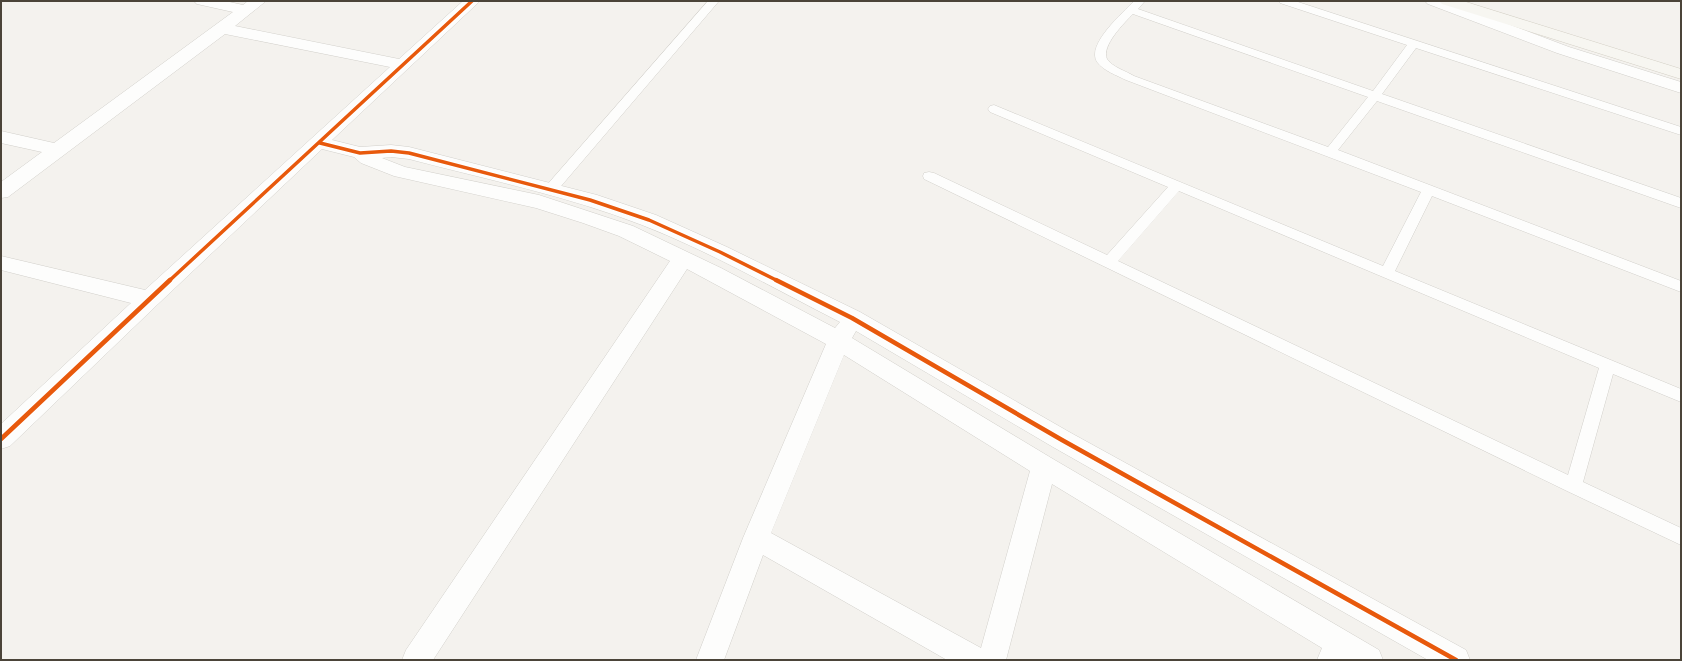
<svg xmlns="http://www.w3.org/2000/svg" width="1682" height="661" viewBox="0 0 1682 661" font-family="'Sofia Sans Condensed',sans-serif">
	<rect width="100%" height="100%" fill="#f4f2ee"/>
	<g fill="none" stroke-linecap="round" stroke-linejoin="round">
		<defs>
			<path id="lane" d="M 708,1 L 719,1 L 556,192 L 551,193 L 546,192 L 544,189 L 546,186 Z
				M 1134,1 L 1145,1 L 1138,9 L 1373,91 L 1407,45 L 1280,3 L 1279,1 L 1295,1 L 1681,127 L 1681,135 L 1416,48 L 1382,94 L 1681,198 L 1681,208 L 1377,101 L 1338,150 L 1681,281 L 1681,292 L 1432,196 L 1395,271 L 1681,389 L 1681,402 L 1613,374 L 1583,482 L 1681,528 L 1681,545 L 1567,491 L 924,179 L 923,176 L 924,173 L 929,172 L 934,173 L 1107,255 L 1168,187 L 990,112 L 988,109 L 990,106 L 994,105 L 1383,266 L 1421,192 L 1126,80 C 1116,75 1104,71 1097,62 C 1086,44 1123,13 1134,1 ZM 1133,14 L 1368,97 L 1328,147 L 1134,76 C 1126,71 1112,67 1107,59 C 1101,46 1124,23 1133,14 ZM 1179,191 L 1599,368 L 1568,475 L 1118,261 Z"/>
			<path id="street" d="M 194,1 L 225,1 L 243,5 L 248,1 L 266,1 L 235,26 L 399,59 L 463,1 L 480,1 L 332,140 L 360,147 L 391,145 L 409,147 L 597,195 L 656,215 L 727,247 L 860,312 L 1071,433 L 1466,650 L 1470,660 L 1428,660 L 1053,447 L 856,331 L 852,338 L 1053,459 L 1379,650 L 1383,660 L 1317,660 L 1322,648 L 1052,484 L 1006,660 L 947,660 L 763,555 L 724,660 L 696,660 L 743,538 L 826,344 L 687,269 L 433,660 L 402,660 L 406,650 L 670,261 L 619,236 L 583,223 L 536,208 L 394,176 L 361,163 L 354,157 L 322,149 L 157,305 L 10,446 L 1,449 L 1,424 L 131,303 L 1,270 L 1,256 L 145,290 L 390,67 L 225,34 L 8,197 L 1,198 L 1,182 L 42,152 L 1,143 L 1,131 L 54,143 L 233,12 L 197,4 ZM 391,157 L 409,159 C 485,179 568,196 642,225 C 709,251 775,289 840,322 L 835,328 L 721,268 L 633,226 L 539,195 L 405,167 L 382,158 ZM 844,355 L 1030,471 L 981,648 L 771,533 Z
				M 1425,1 L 1447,1 L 1569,47 L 1681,82 L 1681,93 L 1557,53 L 1428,4 Z"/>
			<path id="secondary" d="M 1439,1 L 1463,1 L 1681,69 L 1681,79 L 1442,4 Z"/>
		</defs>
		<use href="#lane" stroke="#d2d0cb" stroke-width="1"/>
		<use href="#street" stroke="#d2d0cb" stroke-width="1"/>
		<use href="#secondary" stroke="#d3cfc5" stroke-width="1"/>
		<use href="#lane" fill="#fdfdfc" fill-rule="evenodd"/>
		<use href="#street" fill="#fdfdfc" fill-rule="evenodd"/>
		<use href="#secondary" fill="#f7f6f1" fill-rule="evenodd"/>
		<defs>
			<path id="cycleway-far1" d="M 320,143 L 360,153 L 391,151 L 409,153 L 590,200 L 649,220 L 720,252 L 778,281
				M 169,281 L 472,1"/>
			<path id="cycleway" d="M 776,280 L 852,318 L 1062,440 L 1456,660
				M 1,439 L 170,280"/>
		</defs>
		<use href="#cycleway-far1" stroke="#fff" stroke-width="5.5"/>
		<use href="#cycleway" stroke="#fff" stroke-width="7"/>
		<use href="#cycleway-far1" stroke="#e8590c" stroke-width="3.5"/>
		<use href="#cycleway" stroke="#e8590c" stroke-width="4.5"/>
	</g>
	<rect width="1682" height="661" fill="none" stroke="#4b4439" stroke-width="4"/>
</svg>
